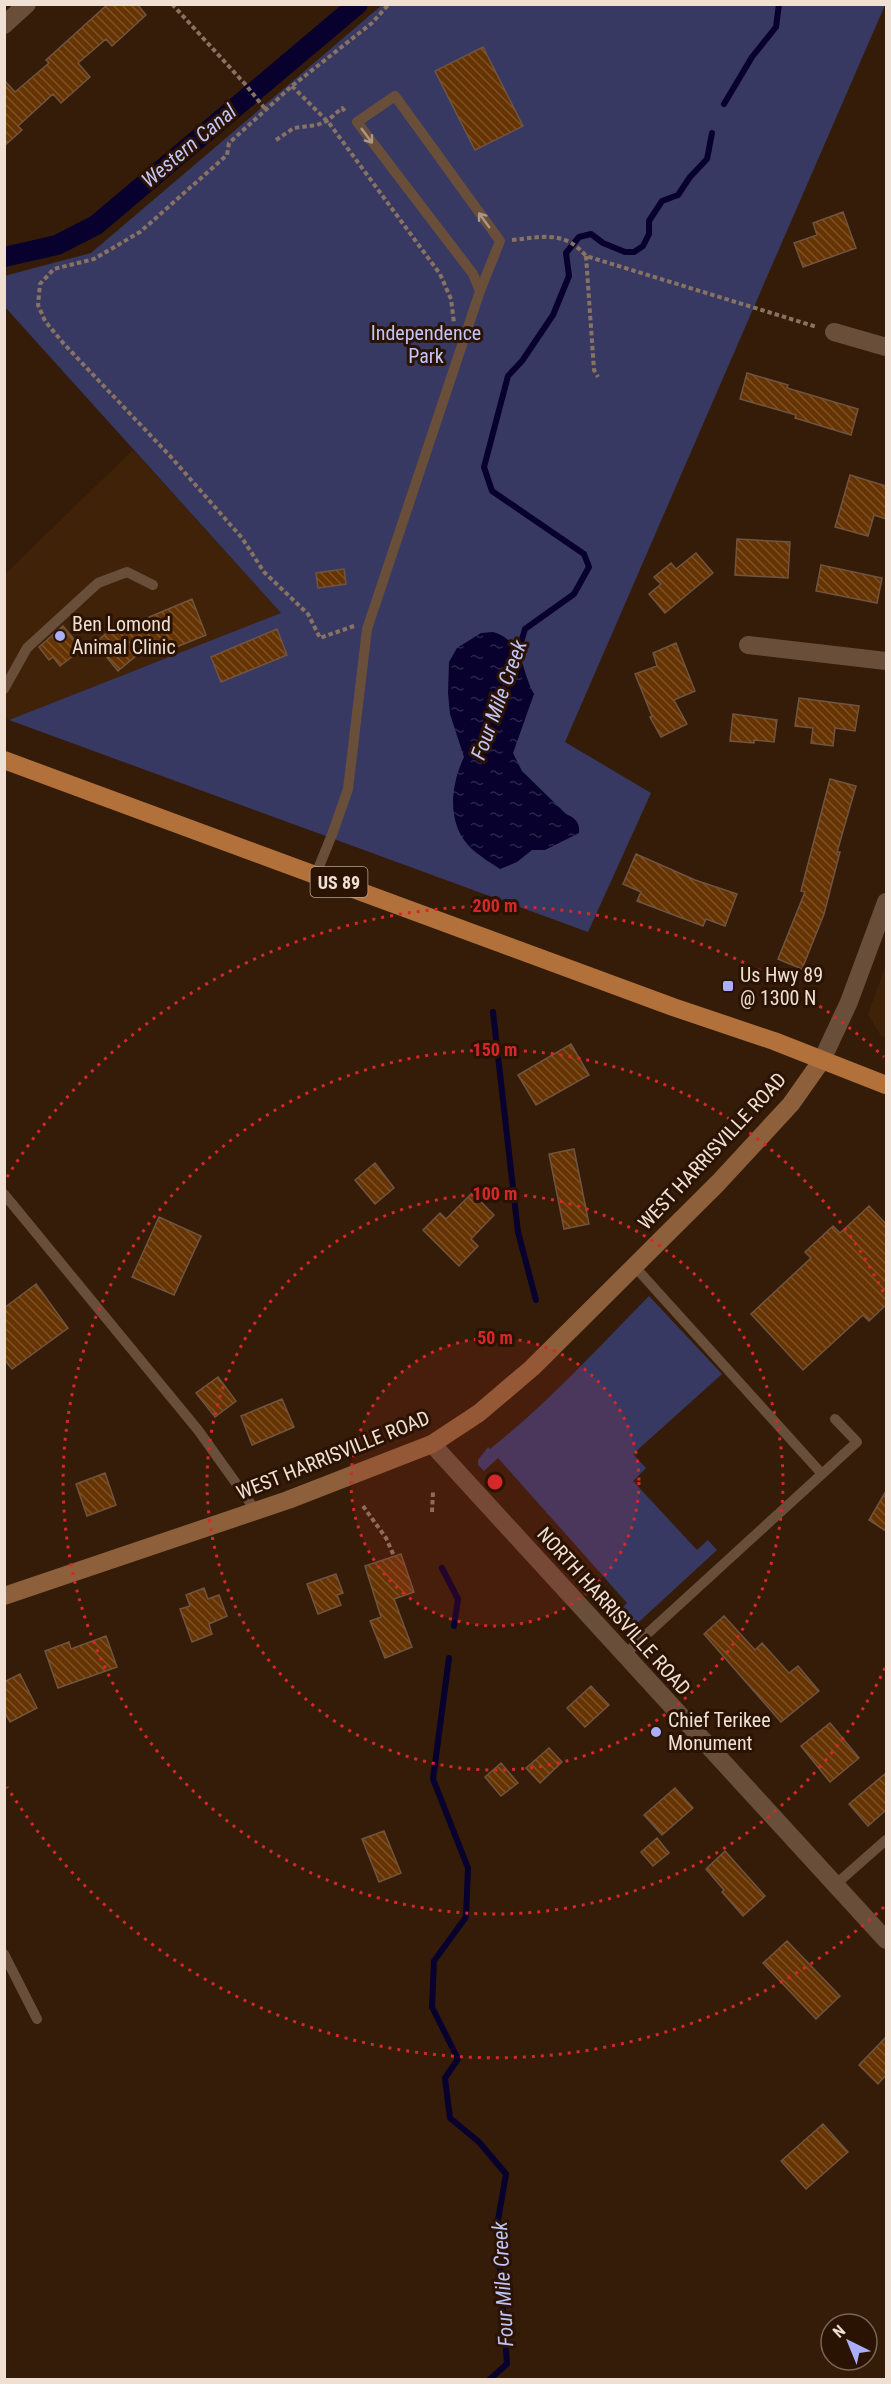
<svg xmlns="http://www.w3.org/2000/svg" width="891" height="2384" viewBox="0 0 891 2384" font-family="'Roboto Condensed',sans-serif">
	<defs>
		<pattern id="water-ripples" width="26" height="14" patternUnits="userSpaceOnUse" patternTransform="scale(1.5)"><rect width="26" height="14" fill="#08002d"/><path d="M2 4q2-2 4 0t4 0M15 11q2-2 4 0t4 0" fill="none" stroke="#2c254b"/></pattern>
		<pattern id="building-back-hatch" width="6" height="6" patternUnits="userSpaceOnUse" patternTransform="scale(1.5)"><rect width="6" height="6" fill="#663403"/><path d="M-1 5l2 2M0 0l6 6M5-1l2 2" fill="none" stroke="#7c5127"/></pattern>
	</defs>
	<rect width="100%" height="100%" fill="#341c09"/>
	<path fill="#402209" d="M 133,450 L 281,613 L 9,720 L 5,718 L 5,574 Z
		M 886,965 L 886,1038 L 881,1036 L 868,1014 Z"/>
	<path fill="#383962" d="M 382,5 L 885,5 L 565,742 L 651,793 L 588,932 L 9,720 L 281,613 L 5,307 L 4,276 L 91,253 Z
		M 649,1296 L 722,1374 L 633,1454 L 646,1468 L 633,1481 L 697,1550 L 708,1540 L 717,1550 L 629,1631 L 615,1615 L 627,1603 L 498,1458 L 484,1471 L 478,1465 L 478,1460 L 488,1447 L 490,1449 C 548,1403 598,1348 649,1296 Z"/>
	<path fill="url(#water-ripples)" d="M 493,632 C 524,641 521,671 534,694 L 513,753 L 522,771 L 566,814 C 575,818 580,822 579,833 L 545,850 L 532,850 L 517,862 L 500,869 C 491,863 481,857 473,850 C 446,826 450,787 464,757 L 450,714 L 448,693 L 449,662 L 457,648 L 481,633 Z"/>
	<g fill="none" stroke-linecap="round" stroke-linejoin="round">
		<path stroke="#08002d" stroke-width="6" d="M 724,104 L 752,57 L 776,27 L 779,4
			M 516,659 L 525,629 L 574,594 L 589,567 L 584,554 L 492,491 L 484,467 L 508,376 L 522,361 L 553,315 L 569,276 L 566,253 L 579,237 L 591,234 L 603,243 L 625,252 L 634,252 L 643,246 L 649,234 L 649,221 L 662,201 L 678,195 L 690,177 L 707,159 L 712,133
			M 493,1012 L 518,1232 L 536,1300
			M 442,1568 L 458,1599 L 454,1626
			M 449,1658 L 433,1779 L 468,1868 L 466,1917 L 434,1961 L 432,2007 L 458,2059 L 445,2078 L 450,2118 L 479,2142 L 506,2174 L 497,2226 L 507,2364 L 489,2380"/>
		<path stroke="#08002d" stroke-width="20" d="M 4,257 L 57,245 L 96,225 L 358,4"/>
	</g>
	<path fill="url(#building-back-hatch)" stroke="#705440" stroke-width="1.5" d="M 108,4 L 137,4 L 146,15 L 112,46 L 106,39 L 78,63 L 90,77 L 61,103 L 53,94 L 18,126 L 22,130 L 4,146 L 4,80 L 15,92 L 49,63 L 46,60 Z
		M 483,47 L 523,126 L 475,150 L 435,71 Z
		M 843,212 L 856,248 L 803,267 L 794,243 L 817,235 L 813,223 Z
		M 747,373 L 788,385 L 787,388 L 858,409 L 851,435 L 795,418 L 796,415 L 740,399 Z
		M 850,475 L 886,486 L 886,519 L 874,515 L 868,536 L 835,527 Z
		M 737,539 L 790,542 L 788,578 L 735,575 Z
		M 696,553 L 713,573 L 665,613 L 649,594 L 661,584 L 654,577 L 671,563 L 676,569 Z
		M 821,565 L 882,578 L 877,603 L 816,591 Z
		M 344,569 L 346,584 L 318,588 L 316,573 Z
		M 192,599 L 206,635 L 154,656 L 149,645 L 118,671 L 95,643 L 117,624 L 121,629 Z
		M 63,626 L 82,649 L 60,666 L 53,657 L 49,660 L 39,647 Z
		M 277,629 L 287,655 L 221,682 L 211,657 Z
		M 676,643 L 695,691 L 674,700 L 687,724 L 661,737 L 650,717 L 652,716 L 635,674 L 657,666 L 653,653 Z
		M 799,698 L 859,706 L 855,731 L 835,728 L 833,746 L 811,743 L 813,728 L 795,726 Z
		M 733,714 L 777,720 L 774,742 L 754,740 L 754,743 L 730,741 Z
		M 830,779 L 856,786 L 837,852 L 840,852 L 824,914 L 802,969 L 778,959 L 805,892 L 801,891 Z
		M 636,854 L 695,880 L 737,894 L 725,926 L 706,919 L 703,926 L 637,901 L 641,892 L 623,884 Z
		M 571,1044 L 589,1075 L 536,1105 L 518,1075 Z
		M 574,1149 L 589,1224 L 564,1229 L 549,1154 Z
		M 375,1163 L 394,1188 L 375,1204 L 355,1180 Z
		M 472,1193 L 494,1215 L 471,1239 L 478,1246 L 459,1266 L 423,1230 L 440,1213 L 446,1219 Z
		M 869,1206 L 886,1224 L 886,1305 L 869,1321 L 863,1315 L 803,1370 L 751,1314 L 811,1258 L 805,1252 L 833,1226 L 840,1233 Z
		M 159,1217 L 201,1236 L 174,1295 L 132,1277 Z
		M 36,1284 L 68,1328 L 12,1369 L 4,1359 L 4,1308 Z
		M 218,1377 L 236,1401 L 215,1417 L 196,1393 Z
		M 282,1399 L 294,1427 L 252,1445 L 241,1416 Z
		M 105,1473 L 116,1505 L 87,1516 L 76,1484 Z
		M 886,1491 L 886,1531 L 869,1520 Z
		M 401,1554 L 414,1592 L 394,1599 L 412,1647 L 385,1658 L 370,1621 L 381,1617 L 365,1566 Z
		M 336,1574 L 343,1593 L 337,1595 L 341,1605 L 318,1614 L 307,1584 Z
		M 204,1588 L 208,1599 L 219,1595 L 227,1616 L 209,1624 L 212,1634 L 192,1642 L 180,1609 L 190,1606 L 186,1595 Z
		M 724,1616 L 755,1650 L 762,1643 L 789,1673 L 798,1666 L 819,1691 L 781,1722 L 704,1634 Z
		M 106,1636 L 117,1667 L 58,1688 L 45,1651 L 69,1642 L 71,1649 Z
		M 20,1674 L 37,1708 L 10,1722 L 4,1711 L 4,1682 Z
		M 591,1686 L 609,1705 L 585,1727 L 567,1708 Z
		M 830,1723 L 859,1758 L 830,1782 L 801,1746 Z
		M 549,1748 L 562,1762 L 540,1783 L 526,1768 Z
		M 501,1763 L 518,1783 L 501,1796 L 485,1777 Z
		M 886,1773 L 886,1810 L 868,1826 L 849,1804 Z
		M 675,1788 L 693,1808 L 662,1835 L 644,1815 Z
		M 384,1831 L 401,1873 L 379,1882 L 362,1839 Z
		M 657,1838 L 669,1853 L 653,1866 L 641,1852 Z
		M 725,1851 L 765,1896 L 743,1916 L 722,1892 L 724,1890 L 706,1869 Z
		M 787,1941 L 840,1996 L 816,2019 L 763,1963 Z
		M 886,2037 L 886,2075 L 878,2084 L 859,2065 Z
		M 823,2124 L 848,2152 L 806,2189 L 781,2161 Z"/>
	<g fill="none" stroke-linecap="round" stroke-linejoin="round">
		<path stroke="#887363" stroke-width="4" stroke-dasharray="4.5 3" stroke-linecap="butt" d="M 172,4 L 245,84 L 266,110
			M 292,86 L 329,123 L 440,274 L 451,299 L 454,323
			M 276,140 L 294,128 L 317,125 L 327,121 L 342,108 L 347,113
			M 512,240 C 543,237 564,230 586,256 L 817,327
			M 586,256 L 594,370 L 598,377
			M 354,626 L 320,638 L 308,614 L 264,572 L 242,538 L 171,457 L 64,344 L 45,321 L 38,305 L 40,284 L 54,269 L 94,259 L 140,232 L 227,155 L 229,143 L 292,86 L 372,23 L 389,4
			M 363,1506 L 386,1538 L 394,1556
			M 432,1512 L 433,1492"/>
		<path stroke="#694e3a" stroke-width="10" d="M 4,689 L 27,648 L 98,583 L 127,572 L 153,585
			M 316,874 L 333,832 L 348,789 L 367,629 L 480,291 L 500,241 L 395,96 L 357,122 L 473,274 L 480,291
			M 4,1194 L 198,1430 L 256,1511
			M 635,1267 L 822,1474
			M 623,1656 L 857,1442 L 835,1419
			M 835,1885 L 886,1840
			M 4,1954 L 37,2019"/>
		<path stroke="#694e3a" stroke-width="18" d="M 4,25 L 27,4
			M 834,332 L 886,347
			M 748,645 L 886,661
			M 822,1060 L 849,1002 L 886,902
			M 432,1444 L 886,1940"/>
		<path stroke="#8d5f3a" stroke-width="18" d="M 4,1596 L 288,1500 L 432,1444 L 479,1413 L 532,1368 L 718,1183 L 791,1104 L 822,1060"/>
		<path stroke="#b2703a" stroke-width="18" d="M 4,760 L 673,1007 L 774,1041 L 886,1085"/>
	</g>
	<defs><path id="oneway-shaft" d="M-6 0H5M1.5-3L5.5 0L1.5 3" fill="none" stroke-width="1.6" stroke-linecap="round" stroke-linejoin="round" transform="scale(1.5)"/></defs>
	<g stroke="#ac9686">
		<use href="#oneway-shaft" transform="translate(367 136) rotate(53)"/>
		<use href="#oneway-shaft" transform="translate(484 220) rotate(-126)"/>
	</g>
	<circle cx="495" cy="1482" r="144" fill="#d62828" fill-opacity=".12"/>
	<g fill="none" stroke="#d62828" stroke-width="3" stroke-dasharray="3 6">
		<circle cx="495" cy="1482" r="144"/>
		<circle cx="495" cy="1482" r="288"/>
		<path d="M885 1668A432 432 0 1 1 885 1296"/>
		<path d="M884 1907A576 576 0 0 1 7 1787M7 1177A576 576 0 0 1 884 1057"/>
	</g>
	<g fill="#abaffb" stroke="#2a1302" stroke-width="2">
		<circle cx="60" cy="636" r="6"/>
		<rect x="722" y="980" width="12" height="12" rx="3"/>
		<circle cx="656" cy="1732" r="6"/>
	</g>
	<g text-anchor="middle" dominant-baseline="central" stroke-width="6" stroke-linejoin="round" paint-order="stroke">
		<rect fill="#2a1302" stroke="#b5a294" stroke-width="1.5" x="310.5" y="867" width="57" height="30" rx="4.5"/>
		<g font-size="18" font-weight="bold" fill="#f0dfd3">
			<text x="339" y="882">US 89</text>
		</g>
		<g font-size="20" fill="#c1c6f9" stroke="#2a1302">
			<text x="426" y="333">Independence<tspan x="426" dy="23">Park</tspan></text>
		</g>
		<g font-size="20" fill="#f0dfd3" stroke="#2a1302" text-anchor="start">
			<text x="72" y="624">Ben Lomond<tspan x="72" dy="23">Animal Clinic</tspan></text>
			<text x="740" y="975">Us Hwy 89<tspan x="740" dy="23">@ 1300 N</tspan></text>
			<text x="668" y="1720">Chief Terikee<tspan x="668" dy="23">Monument</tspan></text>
		</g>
		<g font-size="20" fill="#f0dfd3" stroke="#2a1302">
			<text transform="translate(712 1151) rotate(-47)">WEST HARRISVILLE ROAD</text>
			<text transform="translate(333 1455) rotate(-22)">WEST HARRISVILLE ROAD</text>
			<text transform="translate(614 1611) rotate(48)">NORTH HARRISVILLE ROAD</text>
		</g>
		<g font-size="21" font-style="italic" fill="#c0c5f8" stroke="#2a1302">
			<text transform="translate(189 146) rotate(-40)">Western Canal</text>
			<text transform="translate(499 700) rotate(-70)">Four Mile Creek</text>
			<text transform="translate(503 2284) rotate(-93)">Four Mile Creek</text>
		</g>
	</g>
	<circle cx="495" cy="1482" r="9" fill="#d62828" stroke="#2a1302" stroke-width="3"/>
	<g font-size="18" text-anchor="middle" font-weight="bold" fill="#d62828" stroke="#2a1302" stroke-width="6" stroke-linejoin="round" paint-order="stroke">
		<text x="495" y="912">200 m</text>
		<text x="495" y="1056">150 m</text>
		<text x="495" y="1200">100 m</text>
		<text x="495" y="1344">50 m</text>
	</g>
	<rect width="891" height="2384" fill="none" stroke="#f0dfd3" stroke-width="12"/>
	<g transform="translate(849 2342) rotate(317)"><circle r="28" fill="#2a1302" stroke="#796556" stroke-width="1.5"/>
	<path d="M0-4.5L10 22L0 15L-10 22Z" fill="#abaffb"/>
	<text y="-9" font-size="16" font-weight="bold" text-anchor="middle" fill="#f0dfd3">N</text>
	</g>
</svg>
